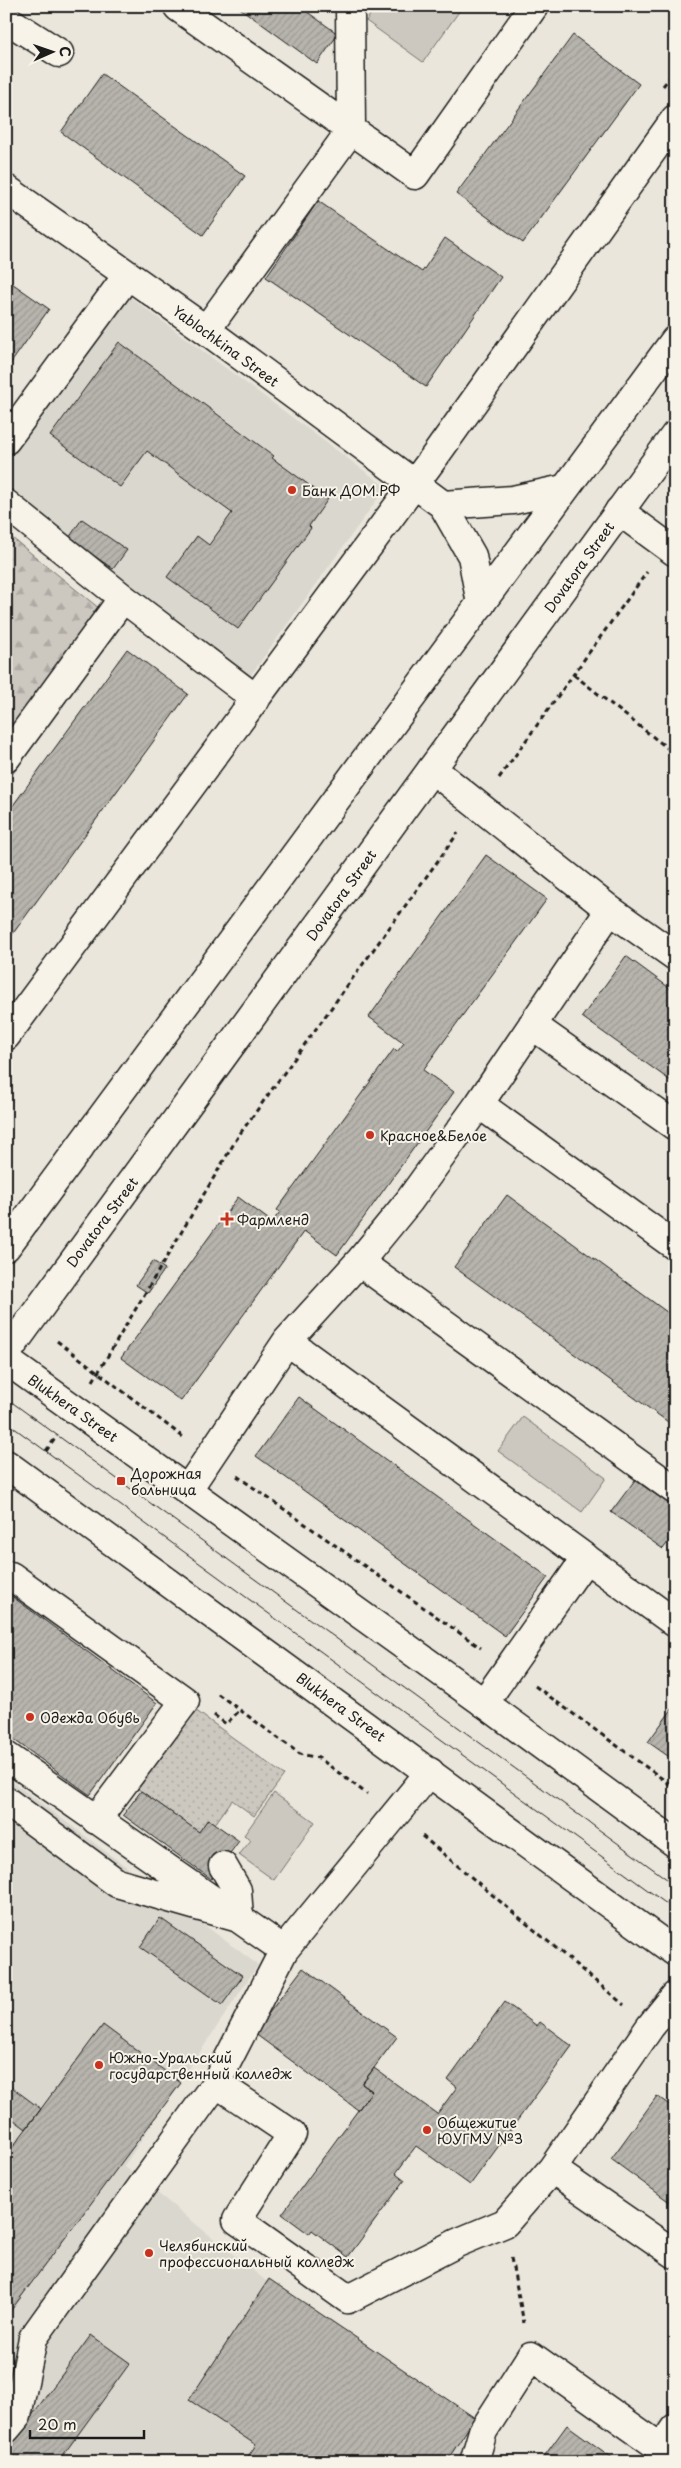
<svg xmlns="http://www.w3.org/2000/svg" width="681" height="2468" viewBox="0 0 681 2468" font-family="'Playpen Sans',sans-serif">
	<defs>
		<pattern id="forest-firs" width="22" height="20" patternUnits="userSpaceOnUse" patternTransform="scale(1.25)"><rect width="22" height="20" fill="#ccc8c0"/><path d="M5 1l3.5 6h-7zM16 11l3.5 6h-7z" fill="#afaba4"/></pattern>
		<pattern id="park-dots" width="8" height="8" patternUnits="userSpaceOnUse" patternTransform="scale(1.25)"><rect width="8" height="8" fill="#ccc8c0"/><path d="M2 2h.1M6 6h.1" fill="none" stroke="#afaba4" stroke-width="1.8" stroke-linecap="round"/></pattern>
		<pattern id="building-hatch" width="6" height="6" patternUnits="userSpaceOnUse" patternTransform="scale(1.25)"><rect width="6" height="6" fill="#b6b4ac"/><path d="M-1 1l2-2M0 6l6-6M5 7l2-2" fill="none" stroke="#9c9a93"/></pattern>
	</defs>
	<rect width="100%" height="100%" fill="#eae6dc"/>
	<filter id="ink" filterUnits="userSpaceOnUse"><feTurbulence type="fractalNoise" baseFrequency=".02" numOctaves="2"/><feDisplacementMap in="SourceGraphic" scale="10" xChannelSelector="R" yChannelSelector="G"/><feConvolveMatrix kernelMatrix="1 2 1 2 8 2 1 2 1" color-interpolation-filters="sRGB"/></filter>
	<g filter="url(#ink)">
		<path fill="#dad7ce" d="M 126,294 L 386,487 L 250,676 L 6,496 L 6,451 Z
			M 6,1777 L 258,1965 L 124,2166 L 487,2460 L 486,2462 L 6,2462 Z"/>
		<path fill="#ccc8c0" stroke="#74726e" d="M 376,6 L 463,6 L 423,62 L 366,21 Z
			M 523,1417 L 606,1478 L 582,1512 L 498,1451 Z
			M 274,1793 L 315,1822 L 274,1880 L 239,1855 L 251,1840 L 244,1835 Z"/>
		<path fill="url(#forest-firs)" stroke="#74726e" d="M 6,533 L 121,626 L 6,783 Z"/>
		<path fill="url(#park-dots)" stroke="#74726e" d="M 195,1710 L 284,1775 L 254,1816 L 232,1800 L 215,1824 L 208,1819 L 199,1832 L 138,1789 Z"/>
		<path fill="url(#building-hatch)" stroke="#1c1c1c" d="M 237,6 L 299,6 L 338,34 L 317,64 Z
			M 573,35 L 639,84 L 523,243 L 456,194 Z
			M 102,74 L 245,176 L 203,235 L 61,132 Z
			M 318,201 L 422,272 L 445,238 L 501,277 L 426,387 L 266,277 Z
			M 6,279 L 49,309 L 6,370 Z
			M 119,342 L 274,456 L 272,458 L 328,499 L 309,526 L 311,528 L 238,629 L 167,577 L 197,536 L 209,545 L 232,513 L 147,451 L 120,487 L 50,436 Z
			M 82,519 L 127,550 L 113,569 L 69,538 Z
			M 127,649 L 188,694 L 6,943 L 6,815 Z
			M 486,855 L 547,899 L 423,1070 L 454,1092 L 337,1255 L 304,1231 L 181,1401 L 121,1358 L 238,1197 L 272,1222 L 280,1212 L 277,1210 L 394,1049 L 397,1052 L 404,1043 L 369,1017 Z
			M 626,956 L 675,992 L 675,1084 L 582,1017 Z
			M 507,1195 L 675,1318 L 675,1427 L 454,1267 Z
			M 153,1261 L 165,1269 L 148,1293 L 136,1285 Z
			M 299,1397 L 548,1577 L 505,1636 L 256,1456 Z
			M 635,1480 L 675,1508 L 675,1533 L 663,1549 L 611,1512 Z
			M 6,1592 L 157,1703 L 90,1795 L 6,1734 Z
			M 675,1705 L 675,1761 L 648,1742 Z
			M 141,1791 L 199,1832 L 208,1819 L 239,1841 L 211,1879 L 123,1815 Z
			M 160,1918 L 243,1976 L 222,2005 L 140,1947 Z
			M 303,1968 L 397,2037 L 362,2084 L 372,2091 L 358,2110 L 254,2033 Z
			M 505,2002 L 537,2026 L 540,2022 L 572,2046 L 470,2185 L 416,2146 L 396,2173 L 405,2180 L 348,2257 L 312,2230 L 309,2234 L 282,2214 L 372,2091 L 362,2084 L 374,2068 L 437,2114 L 457,2087 L 448,2080 Z
			M 103,2025 L 181,2083 L 6,2317 L 6,2156 Z
			M 6,2083 L 41,2109 L 26,2129 L 6,2114 Z
			M 657,2096 L 675,2109 L 675,2206 L 611,2159 Z
			M 269,2279 L 475,2418 L 446,2462 L 244,2462 L 256,2445 L 189,2400 Z
			M 91,2335 L 130,2363 L 58,2462 L 6,2462 L 6,2451 Z
			M 567,2425 L 618,2462 L 540,2462 Z"/>
		<g fill="none" stroke-linecap="round" stroke-linejoin="round">
			<defs>
				<path id="minor" d="M 178,7 L 415,175 L 534,6
					M 6,19 L 59,53
					M 6,189 L 206,330 L 443,505
					M 206,330 L 351,130 L 350,6
					M 6,440 L 127,276
					M 6,504 L 123,598 L 256,699
					M 619,511 L 675,552
					M 481,604 L 472,556 L 443,505 L 513,500 L 564,489
					M 6,758 L 123,598
					M 432,769 L 610,910 L 675,956
					M 532,1025 L 675,1126
					M 6,1036 L 435,456 L 675,119
					M 479,1104 L 675,1246
					M 359,1262 L 675,1490
					M 287,1341 L 675,1623
					M 188,1489 L 287,1341 L 359,1262 L 409,1201 L 479,1104 L 610,910
					M 6,1577 L 11,1576 L 185,1701 L 96,1820
					M 484,1703 L 586,1558
					M 6,1756 L 284,1950
					M 430,1772 L 284,1950 L 216,2083 L 292,2134 L 237,2220 L 348,2299 L 457,2243 L 505,2223 L 552,2169 L 650,2027 L 675,1996
					M 6,1801 L 117,1883 L 239,1918 L 237,1890 L 223,1866
					M 552,2169 L 675,2254
					M 6,2429 L 17,2416 L 33,2338 L 216,2083
					M 474,2462 L 483,2431 L 531,2356 L 661,2448 L 675,2428"/>
				<path id="major" d="M 6,1247 L 675,340
					M 6,1354 L 675,435
					M 6,1360 L 484,1703 L 675,1843
					M 6,1464 L 675,1952"/>
			</defs>
			<use href="#minor" stroke="#1c1c1c" stroke-width="31"/>
			<use href="#major" stroke="#1c1c1c" stroke-width="31"/>
			<path stroke="#1c1c1c" stroke-width="3" stroke-dasharray="5 4" stroke-linecap="butt" d="M 663,86 L 675,71
				M 574,675 L 675,754
				M 499,778 L 647,572
				M 57,1341 L 183,1437
				M 93,1381 L 239,1135 L 458,833
				M 46,1451 L 57,1436
				M 237,1476 L 481,1648
				M 535,1686 L 675,1788
				M 218,1694 L 300,1754 L 319,1758 L 367,1794
				M 214,1715 L 226,1724 L 240,1710
				M 422,1836 L 624,2005
				M 511,2258 L 524,2323"/>
			<use href="#minor" stroke="#f7f3e8" stroke-width="28"/>
			<use href="#major" stroke="#f7f3e8" stroke-width="28"/>
			<path stroke="#1c1c1c" stroke-width="1" d="M 6,1398 L 675,1885
				M 6,1422 L 675,1910"/>
		</g>
	</g>
	<g fill="#c8321e" stroke="#f7f3e8" stroke-width="2">
		<circle cx="292" cy="490" r="5"/>
		<circle cx="370" cy="1135" r="5"/>
		<path d="M224.5 1211.5h5v5h5v5h-5v5h-5v-5h-5v-5h5z"/>
		<rect x="116" y="1476" width="10" height="10" rx="2.5"/>
		<circle cx="30" cy="1717" r="5"/>
		<circle cx="99" cy="2065" r="5"/>
		<circle cx="427" cy="2130" r="5"/>
		<circle cx="149" cy="2253" r="5"/>
	</g>
	<g text-anchor="middle" dominant-baseline="central" stroke-width="4" stroke-linejoin="round" paint-order="stroke">
		<g font-size="14" fill="#1c1c1c" stroke="#f7f3e8">
			<text transform="translate(226 346) rotate(36)">Yablochkina Street</text>
			<text transform="translate(579 567) rotate(-54)">Dovatora Street</text>
			<text transform="translate(341 895) rotate(-54)">Dovatora Street</text>
			<text transform="translate(102 1222) rotate(-53)">Dovatora Street</text>
			<text transform="translate(73 1408) rotate(35)">Blukhera Street</text>
			<text transform="translate(341 1707) rotate(36)">Blukhera Street</text>
		</g>
		<g font-size="14" fill="#1c1c1c" stroke="#f7f3e8" text-anchor="start">
			<text x="302" y="490">Банк ДОМ.РФ</text>
			<text x="380" y="1135">Красное&amp;Белое</text>
			<text x="237" y="1219">Фармленд</text>
			<text x="131" y="1473">Дорожная<tspan x="131" dy="16">больница</tspan></text>
			<text x="40" y="1717">Одежда Обувь</text>
			<text x="109" y="2057">Южно-Уральский<tspan x="109" dy="16">государственный колледж</tspan></text>
			<text x="437" y="2122">Общежитие<tspan x="437" dy="16">ЮУГМУ №3</tspan></text>
			<text x="159" y="2245">Челябинский<tspan x="159" dy="16">профессиональный колледж</tspan></text>
		</g>
	</g>
	<rect width="681" height="2468" fill="none" stroke="#f7f3e8" stroke-width="25"/>
	<rect x="12" y="12" width="656" height="2443" fill="none" stroke="#1c1c1c" stroke-width="2" filter="url(#ink)"/>
	<g transform="translate(52 52) rotate(88)" stroke="#f7f3e8" stroke-width="4" paint-order="stroke">
	<path d="M0-4L9 19L0 12L-9 19Z" fill="#1c1c1c"/>
	<text y="-8" font-size="14" font-weight="bold" text-anchor="middle" fill="#1c1c1c">С</text>
	</g>
	<path d="M30 2430v8h114v-8" fill="none" stroke="#1c1c1c" stroke-width="2.5"/>
	<text x="38" y="2430" font-size="15" fill="#1c1c1c" stroke="#f7f3e8" stroke-width="4" paint-order="stroke">20 m</text>
</svg>
